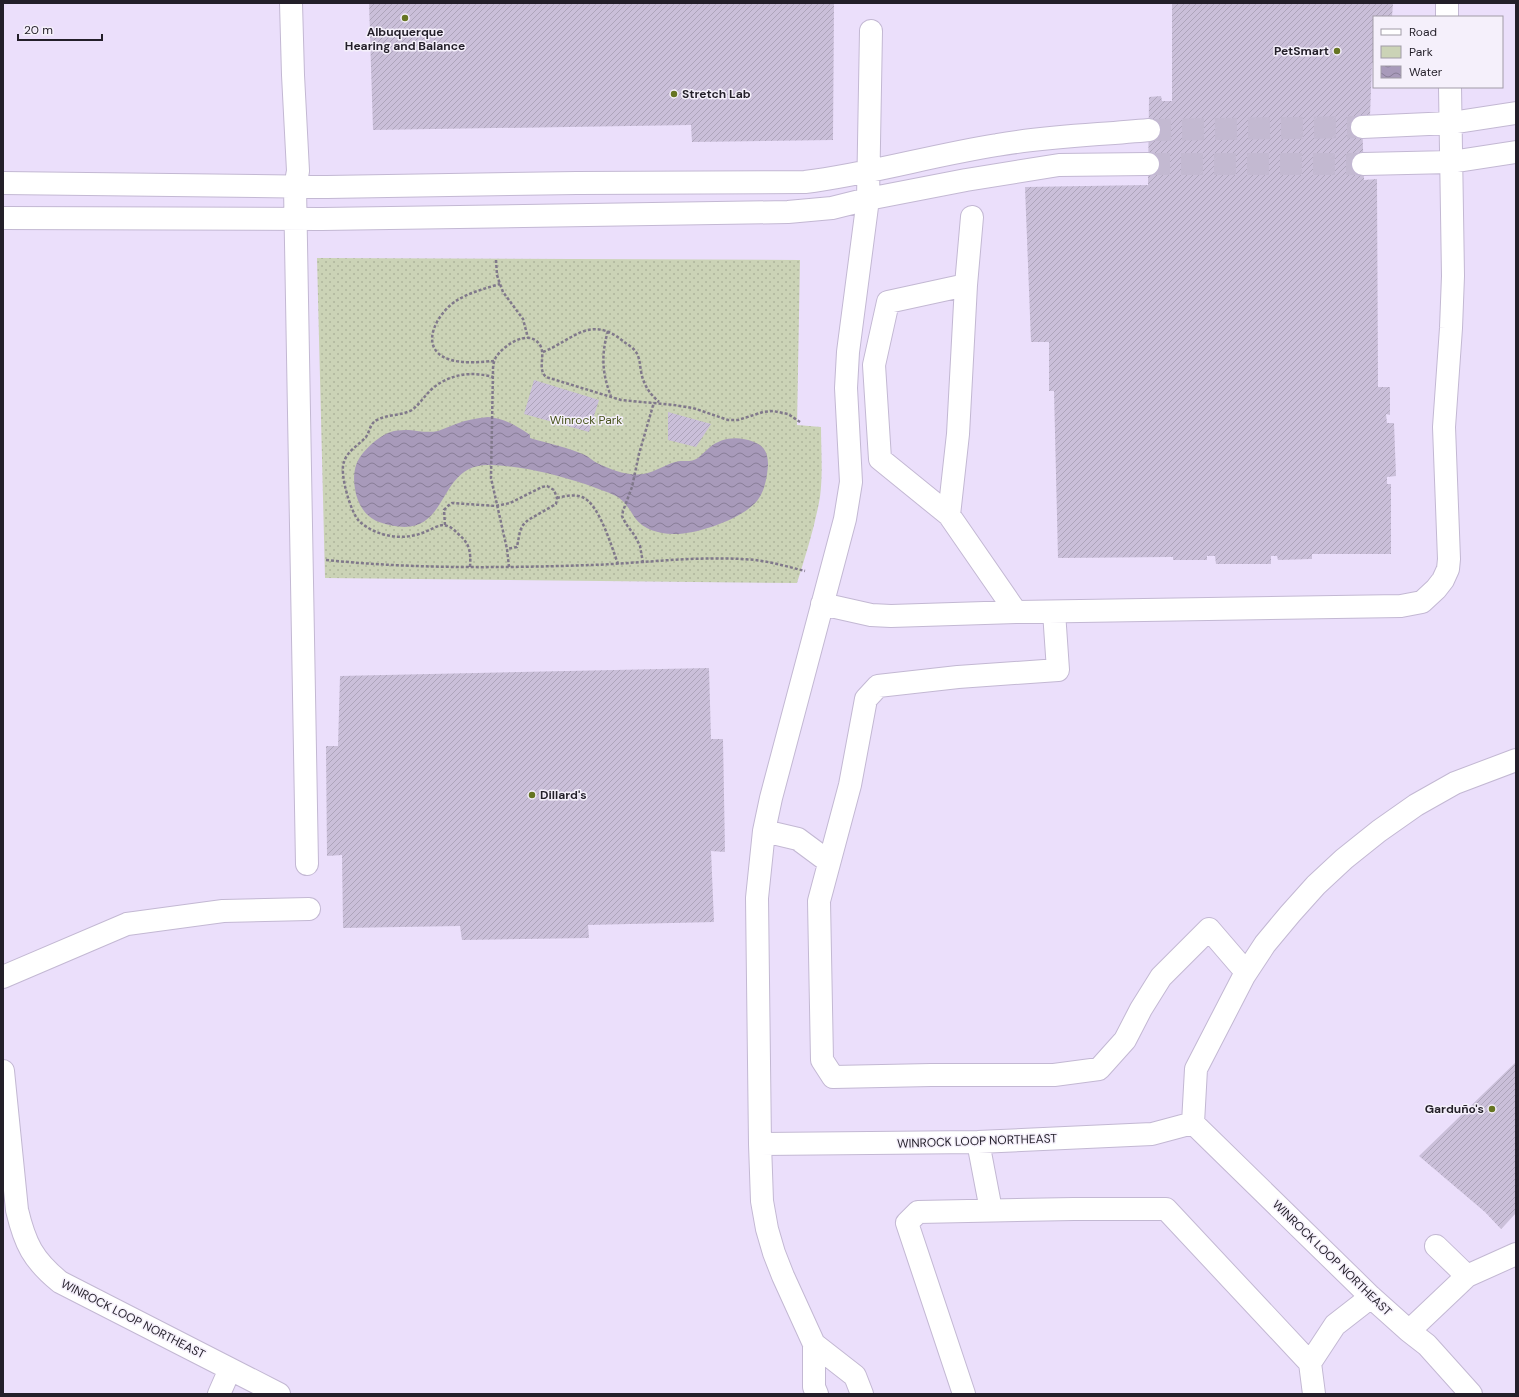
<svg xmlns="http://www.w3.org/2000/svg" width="1519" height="1397" viewBox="0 0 1519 1397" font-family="'DM Sans',sans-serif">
	<defs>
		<pattern id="green-dots" width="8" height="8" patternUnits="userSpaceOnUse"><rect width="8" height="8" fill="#cbd3b6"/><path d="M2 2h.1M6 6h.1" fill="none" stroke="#aeb59c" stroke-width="1.8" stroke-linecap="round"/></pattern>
		<pattern id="water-waves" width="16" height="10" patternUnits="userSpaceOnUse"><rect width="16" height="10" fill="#a89aba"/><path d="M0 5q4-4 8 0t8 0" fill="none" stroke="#887d97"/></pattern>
		<pattern id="building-hatch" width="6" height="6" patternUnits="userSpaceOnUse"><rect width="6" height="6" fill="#cabfd9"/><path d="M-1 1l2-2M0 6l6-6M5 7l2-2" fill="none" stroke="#ada4ba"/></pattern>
	</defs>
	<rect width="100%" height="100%" fill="#ebdffb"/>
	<path fill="url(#green-dots)" d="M 317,258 L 800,260 L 797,425 L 821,427 C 821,450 823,474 820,497 C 815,526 806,554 797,583 L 325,578 Z"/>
	<path fill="url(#water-waves)" d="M 488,417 C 504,418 517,426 530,435 L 530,438 C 547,443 569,448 585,455 C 589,457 593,461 597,463 C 611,470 628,476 643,474 C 656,472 667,463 680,461 C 687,461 692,462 698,458 C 702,455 705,451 709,448 C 722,437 738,436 754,442 C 765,446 768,454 768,465 C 767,477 765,491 757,501 C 742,519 696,535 673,534 C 659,534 643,529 635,518 C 629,509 626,502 616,496 C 606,491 595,488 585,484 C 554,474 523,466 491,465 C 431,462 455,548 379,522 C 365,517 357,503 355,489 C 353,478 354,466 360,457 C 368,446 381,434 394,431 C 398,430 404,430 409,430 C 418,431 428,433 438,431 C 444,429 450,426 456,424 C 466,420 477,418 488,417 Z"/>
	<path fill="url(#building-hatch)" d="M 369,3 L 834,3 L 833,140 L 692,142 L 691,125 L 373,130 Z
		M 1172,3 L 1393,3 L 1392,17 L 1374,17 L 1374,63 L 1372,63 L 1370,116 L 1362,116 L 1364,180 L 1377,179 L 1378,387 L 1390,387 L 1390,415 L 1386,414 L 1387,423 L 1394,423 L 1396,476 L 1387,477 L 1387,484 L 1391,484 L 1391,554 L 1312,554 L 1312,559 L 1278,560 L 1277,556 L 1271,556 L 1271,564 L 1216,564 L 1215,556 L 1207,556 L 1207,560 L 1173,560 L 1173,557 L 1058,558 L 1054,391 L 1049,391 L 1049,342 L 1031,342 L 1025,187 L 1148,185 L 1149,97 L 1161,96 L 1162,101 L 1172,101 Z
		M 534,380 L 599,400 L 589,432 L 524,414 Z
		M 668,412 L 711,424 L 696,447 L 668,440 Z
		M 709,668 L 711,739 L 723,739 L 725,852 L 711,851 L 714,922 L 588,925 L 589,938 L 462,940 L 460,926 L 343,928 L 342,855 L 327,856 L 326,746 L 338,746 L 340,676 Z
		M 1516,1062 L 1516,1213 L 1501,1229 L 1485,1212 L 1419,1156 Z"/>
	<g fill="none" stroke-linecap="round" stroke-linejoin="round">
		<path stroke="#c3b9d1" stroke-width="22" stroke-dasharray="22 11" stroke-linecap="butt" d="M 1149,130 L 1362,127
			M 1148,164 L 1363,164"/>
		<defs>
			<path id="minor" d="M 291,3 L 293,75 L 298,171 L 295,187 L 307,864
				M 1447,3 L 1447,17
				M 1362,127 L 1451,123 L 1516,113
				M 1363,164 L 1451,162 L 1516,152
				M 3,183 L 327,187 L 577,183 L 805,182 C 870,174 933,155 997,145 C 1047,136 1098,135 1149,130
				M 972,217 L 966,285 L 888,302 L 874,365 L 880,459 L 949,515 L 1016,612
				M 3,218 L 322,219 L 788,212 L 832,208 L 868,199 L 966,180 L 1059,165 L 1148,164
				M 949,515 L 958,434 L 966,285
				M 822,604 L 871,615 L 891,616 L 1016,612 L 1401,606 L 1422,602 L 1436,589 L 1443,580 L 1448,569 L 1449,559 L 1444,427 L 1451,328 L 1453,276 L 1450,87
				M 1054,612 L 1058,670 L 958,677 L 878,686 L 866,699 L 850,785 L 819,901 L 822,1060 L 833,1077 L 931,1075 L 1054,1075 L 1099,1069 L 1125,1040 L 1141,1009 L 1161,977 L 1209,929 L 1246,972
				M 764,831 L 798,839 L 829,862
				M 3,977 L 127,924 L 223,911 L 309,909
				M 3,1071 L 17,1210 C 25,1244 33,1260 60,1282 L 279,1394
				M 978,1142 L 991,1210
				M 760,1144 L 978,1142 L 1152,1134 L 1193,1123
				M 1436,1246 L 1467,1276
				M 1409,1331 L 1467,1276 L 1516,1254
				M 814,1344 L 855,1376 L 862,1394
				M 1310,1363 L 1335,1325 L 1371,1297
				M 219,1394 L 230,1369
				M 817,1394 L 814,1387 L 814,1344 L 783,1276 L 774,1253 L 767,1229 L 762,1201 L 760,1144 L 757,898 L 764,831 L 771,798 L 845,519 L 851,482 L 846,388 L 848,352 L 868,199 L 871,31
				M 964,1394 L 907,1223 L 918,1212 L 1074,1209 L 1166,1209 L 1310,1363 L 1314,1394
				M 1471,1394 L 1427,1345 L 1409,1331 L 1371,1297 L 1193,1123 L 1196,1069 L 1244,976 L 1265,944 L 1290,914 L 1316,885 L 1344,859 L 1379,831 L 1416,805 L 1455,783 L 1516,760"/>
		</defs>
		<use href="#minor" stroke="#c3b8d3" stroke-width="24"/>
		<path stroke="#80788b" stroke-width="2.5" stroke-dasharray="3 2" stroke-linecap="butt" d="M 496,260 L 497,275 L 500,284 L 503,292 L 523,319 L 528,338
			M 608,331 C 601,354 602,374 611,396
			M 543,352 C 573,340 590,314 623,341 C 628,345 636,349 638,356 C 640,361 640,366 641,371 C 643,384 649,393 659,402
			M 494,361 C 479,362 462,364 448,359 C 416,347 439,310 459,299 C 472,292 486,288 500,284
			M 557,498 C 565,496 574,494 582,497 C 599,503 612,548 618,564
			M 445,525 L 444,510 L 449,505 L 452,503 L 496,506 L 510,503 L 542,487 L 547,486 L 554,490 L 557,498 L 556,504 L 528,520 L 523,525 L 520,531 L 517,547 L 507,549
			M 326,560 C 415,569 503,568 592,565 C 646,563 701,555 755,560 C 772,562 789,567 805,571
			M 643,563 L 640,546 L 635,536 L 626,524 L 622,516 L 623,511 L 632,487 L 639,454 L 654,402
			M 470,567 C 471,552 470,543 457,533 C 454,529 449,526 444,525 C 437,525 429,531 422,533 C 401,541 375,536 359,521 C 351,513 339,473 344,462 C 347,451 359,445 366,437 C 370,431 370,423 377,420 C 388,414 401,416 412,410 C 420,404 425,395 433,388 C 450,374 472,371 493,377
			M 509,567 L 507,549 L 491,478 L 493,369 C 493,365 494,361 496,357 C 504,345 529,328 540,345 C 546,355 537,369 546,377 L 621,400 L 674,405 L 693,408 L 728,420 L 738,420 L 763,412 L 773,411 L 788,414 L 800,422"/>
		<use href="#minor" stroke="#fff" stroke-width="22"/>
	</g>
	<g fill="#667522" stroke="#f5f0fb" stroke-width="1.5">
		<circle cx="405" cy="18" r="4"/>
		<circle cx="1337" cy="51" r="4"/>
		<circle cx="674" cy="94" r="4"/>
		<circle cx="532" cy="795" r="4"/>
		<circle cx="1492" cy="1109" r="4"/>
	</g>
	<g text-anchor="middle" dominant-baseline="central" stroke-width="3" stroke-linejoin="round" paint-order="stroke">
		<g font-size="12" font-weight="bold" fill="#231f29" stroke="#f5f0fb" text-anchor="end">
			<text x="405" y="32" text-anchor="middle">Albuquerque<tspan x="405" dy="14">Hearing and Balance</tspan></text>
			<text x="1329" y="51">PetSmart</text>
			<text x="682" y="94" text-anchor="start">Stretch Lab</text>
			<text x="540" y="795" text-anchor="start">Dillard's</text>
			<text x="1484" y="1109">Garduño's</text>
		</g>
		<g font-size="12" fill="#49541e" stroke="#f5f0fb">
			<text x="586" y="420">Winrock Park</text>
		</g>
		<g font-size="12" fill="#231f29" stroke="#f5f0fb">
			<text transform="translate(977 1141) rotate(-2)">WINROCK LOOP NORTHEAST</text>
			<text transform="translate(1332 1258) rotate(44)">WINROCK LOOP NORTHEAST</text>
			<text transform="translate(133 1319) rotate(27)">WINROCK LOOP NORTHEAST</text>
		</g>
	</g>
	<rect width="1519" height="1397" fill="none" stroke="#231f29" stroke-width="8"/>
	<rect x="1373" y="16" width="130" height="72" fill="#f5f0fb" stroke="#a19ca7"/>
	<rect x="1381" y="29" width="20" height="6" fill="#ffffff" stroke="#a19ca7"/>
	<text x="1409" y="36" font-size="12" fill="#231f29">Road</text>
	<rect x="1381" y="46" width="20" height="12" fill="#cbd3b6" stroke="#a19ca7"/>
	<text x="1409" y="56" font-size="12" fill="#231f29">Park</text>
	<rect x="1381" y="66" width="20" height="12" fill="url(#water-waves)" stroke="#a19ca7"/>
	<text x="1409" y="76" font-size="12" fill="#231f29">Water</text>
	<path d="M18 34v6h84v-6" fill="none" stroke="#231f29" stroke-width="2"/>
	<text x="24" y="34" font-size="12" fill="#231f29" stroke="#f5f0fb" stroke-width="3" paint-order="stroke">20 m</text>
</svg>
